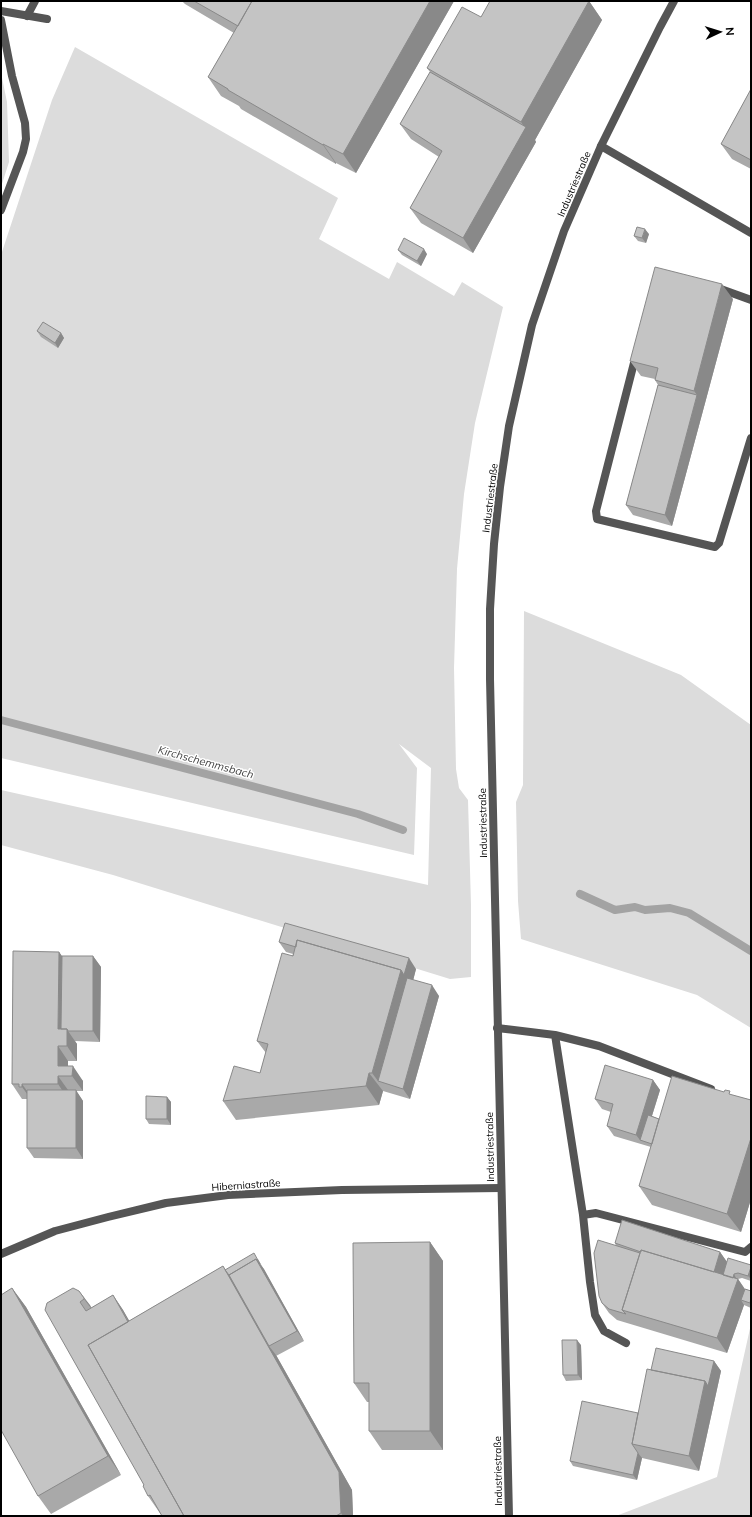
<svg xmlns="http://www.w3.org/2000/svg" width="752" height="1517" viewBox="0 0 752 1517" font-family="Mulish,sans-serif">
	<rect width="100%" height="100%" fill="#fff"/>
	<path fill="#dcdcdc" d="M 75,47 L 338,198 L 319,239 L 389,279 L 397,262 L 454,296 L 462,282 L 503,307 L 475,423 L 464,494 L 457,569 L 454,668 L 456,769 L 459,788 L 468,800 L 471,905 L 471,977 L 450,979 L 113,875 L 1,845 L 1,790 L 428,885 L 431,768 L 399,744 L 417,768 L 414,855 L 1,758 L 1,255 L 52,100 Z
		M 1,73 L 7,102 L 9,162 L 1,187 Z
		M 524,611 L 681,675 L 751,725 L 751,1028 L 697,995 L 521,939 L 518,901 L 516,802 L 523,785 Z
		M 751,1324 L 751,1516 L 616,1516 L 717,1477 Z"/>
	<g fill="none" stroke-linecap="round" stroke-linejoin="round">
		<path stroke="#a3a3a3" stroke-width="8" d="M 1,720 L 358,814 L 403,830
			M 580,894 L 615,910 L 635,907 L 645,910 L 670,908 L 689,913 L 751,951"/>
		<path stroke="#555" stroke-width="8" d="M 27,16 L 35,1
			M 1,20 L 12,76 L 25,123 L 26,139 L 23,152 L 1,210
			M 718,288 L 751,300
			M 636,355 L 596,511 L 597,519 L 715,547 L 719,543 L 751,438
			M 497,1028 L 555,1035 L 583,1215 L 590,1282 L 595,1315 L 604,1331 L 626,1343
			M 555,1035 L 599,1046 L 711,1089
			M 583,1215 L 596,1213 L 745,1252 L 751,1247"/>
		<path stroke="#555" stroke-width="8" d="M 1,11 L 47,19
			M 601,146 L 751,233
			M 1,1254 L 55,1231 L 108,1217 L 166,1203 L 228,1195 L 342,1190 L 501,1188"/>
		<path stroke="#555" stroke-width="8" d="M 509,1516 L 490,679 L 490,609 L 494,544 L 500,487 L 509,426 L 532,325 L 564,231 L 601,146 L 660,27 L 674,1"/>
	</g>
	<path fill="#a9a9a9" d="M 182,1 L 454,1 L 356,173 L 336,163 L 336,164 L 241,109 L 239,106 L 221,96 L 208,77 L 234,33 L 185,4 Z
		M 589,1 L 602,20 L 535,140 L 536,142 L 473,253 L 421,223 L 410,208 L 439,157 L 411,139 L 400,124 L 430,72 L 427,68 L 481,17 Z
		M 751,89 L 751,169 L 732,159 L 721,144 Z
		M 649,234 L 646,243 L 638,241 L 634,236 Z
		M 398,250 L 427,254 L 421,266 L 402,255 Z
		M 733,299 L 672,526 L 633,515 L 626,505 L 658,385 L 655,380 L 655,379 L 641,376 L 630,361 Z
		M 37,331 L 61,333 L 64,338 L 58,348 L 41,337 Z
		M 279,942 L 416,969 L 413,980 L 439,996 L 410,1099 L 383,1091 L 379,1105 L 236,1120 L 223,1101 L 260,1073 L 266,1053 L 257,1041 L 293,954 L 286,952 Z
		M 59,952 L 62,956 L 93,956 L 101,967 L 100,1042 L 75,1041 L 77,1044 L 77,1061 L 68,1061 L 68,1066 L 83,1081 L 83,1091 L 76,1091 L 83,1101 L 83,1159 L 34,1158 L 27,1148 L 27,1099 L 22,1099 L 12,1084 Z
		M 653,1080 L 660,1090 L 652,1116 L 659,1119 L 732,1095 L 751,1100 L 751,1199 L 741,1232 L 652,1205 L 639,1186 L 651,1147 L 614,1136 L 607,1126 L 611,1112 L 602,1109 L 595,1099 Z
		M 167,1097 L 171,1102 L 171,1125 L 149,1124 L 146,1119 Z
		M 430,1242 L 443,1261 L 443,1450 L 382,1450 L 369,1431 L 369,1402 L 367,1402 L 354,1383 Z
		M 615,1243 L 720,1252 L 727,1262 L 751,1265 L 751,1281 L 742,1278 L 738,1279 L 745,1289 L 751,1291 L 751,1308 L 744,1305 L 727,1353 L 617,1320 L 609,1313 L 602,1303 L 616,1246 Z
		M 258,1259 L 304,1341 L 276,1356 L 276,1355 L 352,1490 L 353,1516 L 162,1516 L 148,1496 L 144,1485 L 47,1303 L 79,1291 L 91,1308 L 113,1295 L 123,1310 L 129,1321 L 223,1266 L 225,1270 Z
		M 12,1288 L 26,1307 L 121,1475 L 51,1514 L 38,1496 Z
		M 581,1345 L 582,1380 L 566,1381 L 563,1375 Z
		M 714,1361 L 721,1371 L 699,1471 L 642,1458 L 637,1480 L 573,1466 L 570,1461 L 638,1413 L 651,1370 Z"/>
	<path fill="#898989" d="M 430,1 L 454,1 L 356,173 L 343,154 Z
		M 589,1 L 602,20 L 535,140 L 536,142 L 473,253 L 463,238 L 525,128 L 521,122 Z
		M 323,144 L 336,163 L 336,164 L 323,145 Z
		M 645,229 L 649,234 L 646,243 L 642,238 Z
		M 424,249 L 427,254 L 421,266 L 417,261 Z
		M 722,284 L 733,299 L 672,526 L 665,515 L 697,395 L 694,391 Z
		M 61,333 L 64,338 L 58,348 L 55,343 Z
		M 59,952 L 69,966 L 68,1031 L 77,1044 L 77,1061 L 67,1046 L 58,1029 Z
		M 93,956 L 101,967 L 100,1042 L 93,1031 Z
		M 409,958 L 416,969 L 412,985 L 378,1081 L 372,1073 L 401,970 Z
		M 432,985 L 439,996 L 410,1099 L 403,1089 Z
		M 58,1046 L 68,1061 L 68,1076 L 58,1066 Z
		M 73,1066 L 83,1081 L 83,1091 L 72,1076 Z
		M 369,1073 L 383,1091 L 379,1105 L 366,1086 Z
		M 58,1076 L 68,1090 L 68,1099 L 58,1084 Z
		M 653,1080 L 660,1090 L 644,1141 L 640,1140 L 636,1135 Z
		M 22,1084 L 33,1099 L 33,1102 L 22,1087 Z
		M 76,1090 L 83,1101 L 83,1159 L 76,1148 Z
		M 167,1097 L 171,1102 L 171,1125 L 167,1119 Z
		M 751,1138 L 751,1199 L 741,1232 L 727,1214 Z
		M 430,1242 L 443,1261 L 443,1450 L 430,1431 Z
		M 720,1252 L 727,1262 L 720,1285 L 713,1275 Z
		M 256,1259 L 264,1269 L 304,1341 L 297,1331 Z
		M 223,1266 L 236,1285 L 269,1346 L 276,1355 L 352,1490 L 353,1516 L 343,1516 L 341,1513 Z
		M 751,1267 L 751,1279 L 748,1276 Z
		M 734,1274 L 737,1280 L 731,1282 Z
		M 738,1279 L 748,1294 L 741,1300 L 744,1305 L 727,1353 L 717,1338 Z
		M 12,1288 L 26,1307 L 121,1475 L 108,1456 Z
		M 79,1291 L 90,1305 L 95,1314 L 84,1299 Z
		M 113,1295 L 123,1310 L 141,1341 L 131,1326 Z
		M 577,1340 L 581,1345 L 582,1380 L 578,1375 Z
		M 714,1361 L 721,1371 L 699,1471 L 689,1456 L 705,1381 Z
		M 638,1453 L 642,1458 L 637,1480 L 633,1475 Z"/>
	<path fill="#c4c4c4" stroke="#898989" d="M 194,1 L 252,1 L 238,26 Z
		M 252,1 L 430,1 L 343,154 L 323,144 L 323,145 L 228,90 L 228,89 L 208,77 Z
		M 490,1 L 589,1 L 521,122 L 427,68 L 462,7 L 481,17 Z
		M 430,72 L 526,127 L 463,238 L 410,208 L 442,151 L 400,124 Z
		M 751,89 L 751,160 L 721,144 Z
		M 637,227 L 645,229 L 642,238 L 634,236 Z
		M 404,238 L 424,249 L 417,261 L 398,250 Z
		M 655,267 L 722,284 L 694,391 L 655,380 L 658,368 L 630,361 Z
		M 43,322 L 61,333 L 55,343 L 37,331 Z
		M 658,385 L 697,395 L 665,515 L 626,505 Z
		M 285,923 L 409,958 L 404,975 L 401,970 L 297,940 L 296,947 L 279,942 Z
		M 297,940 L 401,970 L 372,1073 L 369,1073 L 366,1086 L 223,1101 L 234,1066 L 260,1073 L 268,1044 L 257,1041 L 282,953 L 293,956 Z
		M 13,951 L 59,952 L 58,1029 L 67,1029 L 67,1046 L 58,1046 L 58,1066 L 73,1066 L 72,1076 L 58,1076 L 58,1084 L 22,1084 L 22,1087 L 19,1087 L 19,1084 L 12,1084 Z
		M 62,956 L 93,956 L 93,1031 L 68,1031 L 67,1029 L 61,1029 Z
		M 407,978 L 432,985 L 403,1089 L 378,1081 Z
		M 605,1065 L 653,1080 L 636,1135 L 607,1126 L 613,1104 L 595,1099 Z
		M 672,1076 L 724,1092 L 725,1090 L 730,1091 L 729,1094 L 751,1100 L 751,1138 L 727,1214 L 639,1186 Z
		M 27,1090 L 76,1090 L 76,1148 L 27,1148 Z
		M 146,1096 L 167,1097 L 167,1119 L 146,1119 Z
		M 648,1115 L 659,1119 L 652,1144 L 640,1140 Z
		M 622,1220 L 720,1252 L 714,1272 L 641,1250 L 641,1252 L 615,1243 Z
		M 598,1240 L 640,1253 L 622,1310 L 626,1314 L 609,1309 L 602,1303 L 599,1296 L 594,1253 Z
		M 430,1242 L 430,1431 L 369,1431 L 369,1383 L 354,1383 L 353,1243 Z
		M 641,1250 L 738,1279 L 717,1338 L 622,1310 Z
		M 254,1253 L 260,1264 L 256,1259 L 229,1275 L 225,1270 Z
		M 728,1258 L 751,1265 L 751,1267 L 748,1276 L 738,1273 L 734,1274 L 733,1278 L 723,1275 Z
		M 256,1259 L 297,1331 L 269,1346 L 229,1275 Z
		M 223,1266 L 339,1472 L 341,1513 L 336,1516 L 184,1516 L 88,1345 Z
		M 12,1288 L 108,1456 L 38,1496 L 1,1430 L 1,1295 Z
		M 73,1288 L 79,1291 L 84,1298 L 84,1299 L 80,1302 L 86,1311 L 113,1295 L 128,1322 L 88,1345 L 184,1516 L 162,1516 L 150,1495 L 148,1496 L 143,1486 L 144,1485 L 45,1310 L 47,1303 Z
		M 745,1289 L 751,1291 L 751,1298 L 750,1303 L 741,1300 Z
		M 562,1340 L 577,1340 L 578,1375 L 563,1375 Z
		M 656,1348 L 714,1361 L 708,1386 L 705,1381 L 651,1370 Z
		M 647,1369 L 705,1381 L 689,1456 L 632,1444 Z
		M 582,1401 L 638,1413 L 632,1444 L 638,1453 L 633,1475 L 570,1461 Z"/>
	<g text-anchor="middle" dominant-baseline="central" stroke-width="3" stroke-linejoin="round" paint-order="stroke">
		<g font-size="10" fill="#000" stroke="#fff">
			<text transform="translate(574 184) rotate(-67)">Industriestraße</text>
			<text transform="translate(490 498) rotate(-83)">Industriestraße</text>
			<text transform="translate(483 823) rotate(-91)">Industriestraße</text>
			<text transform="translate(490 1147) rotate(-91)">Industriestraße</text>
			<text transform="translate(246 1185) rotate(-4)">Hiberniastraße</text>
			<text transform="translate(498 1471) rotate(-91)">Industriestraße</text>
		</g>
		<g font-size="11" font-style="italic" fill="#444" stroke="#fff">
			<text transform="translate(206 762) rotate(15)">Kirchschemmsbach</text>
		</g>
	</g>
	<rect width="752" height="1517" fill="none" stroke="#000000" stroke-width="4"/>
	<g transform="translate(720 32) rotate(86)" stroke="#ffffff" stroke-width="3" paint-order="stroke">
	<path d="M0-3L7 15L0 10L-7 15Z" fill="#000000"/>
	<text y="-6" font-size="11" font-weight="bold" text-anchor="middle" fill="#000000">N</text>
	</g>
</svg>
